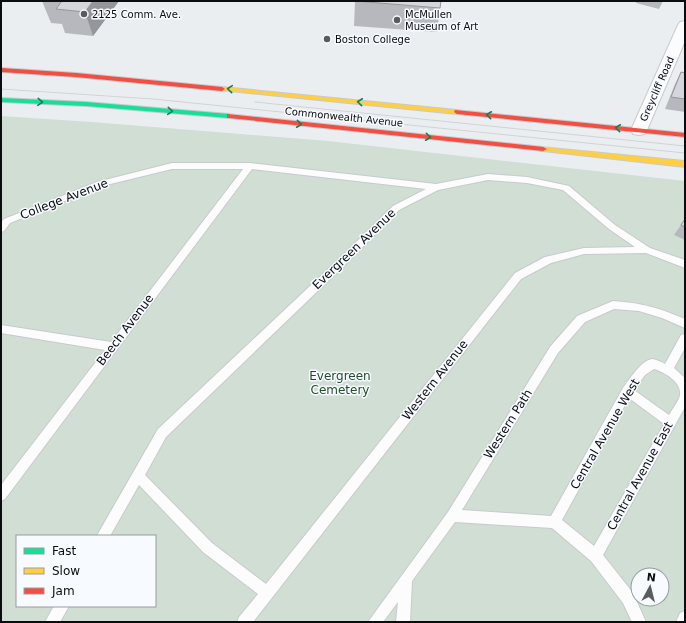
<svg xmlns="http://www.w3.org/2000/svg" width="686" height="623" viewBox="0 0 686 623" font-family="'DejaVu Sans',sans-serif">
	<rect width="100%" height="100%" fill="#ebeef1"/>
	<path fill="#d0ded3" fill-rule="evenodd" d="M 1,116 L 92,122 L 328,141 L 685,181 L 685,622 L 1,622 ZM 17,536 L 155,536 L 155,606 L 17,606 ZM 638,575 L 662,575 L 662,599 L 638,599 Z"/>
	<g fill="none" stroke-linecap="round" stroke-linejoin="round">
		<defs>
			<path id="lane" d="M 172,163 L 250,163 L 436,184 L 488,174 L 527,177 L 569,186 L 615,225 L 650,248 L 685,260 L 685,268 L 646,253 L 584,254 L 551,263 L 521,279 L 253,622 L 237,622 L 239,617 L 258,594 L 203,552 L 139,485 L 110,536 L 97,536 L 99,532 L 158,429 L 344,254 L 393,206 L 426,189 L 252,169 L 5,499 L 1,501 L 1,485 L 105,350 L 1,333 L 1,325 L 111,342 L 243,169 L 172,169 L 102,186 L 10,223 L 4,231 L 1,232 L 1,222 L 4,219 L 97,182 ZM 488,180 L 527,183 L 563,190 L 609,229 L 635,247 L 584,248 L 545,257 L 515,273 L 266,584 L 212,543 L 145,475 L 166,437 L 350,260 L 399,210 L 438,190 Z
				M 613,301 C 642,303 659,308 685,319 L 685,328 L 662,318 L 639,311 L 614,309 L 585,322 L 558,353 L 462,510 L 551,516 L 623,388 C 629,380 642,359 653,359 C 657,360 662,362 665,364 L 681,335 L 685,334 L 685,348 L 674,368 L 685,378 L 685,407 L 603,555 L 633,593 L 646,622 L 632,622 L 623,603 L 591,561 L 552,528 L 455,522 L 412,581 L 410,622 L 396,622 L 398,602 L 383,622 L 368,622 L 448,512 L 550,347 L 577,316 ZM 654,369 C 664,372 682,382 680,395 C 680,399 671,411 669,415 L 634,390 L 645,375 ZM 629,398 L 664,424 L 594,546 L 562,520 Z
				M 54,606 L 69,606 L 60,622 L 45,622 Z
				M 685,611 L 685,622 L 676,622 L 680,613 Z"/>
			<path id="street" d="M 685,21 L 685,41 L 647,130 L 645,134 L 639,135 L 633,134 L 631,130 L 678,25 L 680,22 Z"/>
			<path id="fast" d="M 1,98 L 86,102 L 229,114 L 232,116 L 229,118 L 86,106 L 1,102 Z"/>
			<path id="slow" d="M 222,87 L 457,110 L 460,112 L 457,114 L 220,90 L 220,88 Z
				M 540,147 L 685,161 L 685,167 L 543,151 L 540,151 Z"/>
			<path id="jam" d="M 1,68 L 76,73 L 222,87 L 225,89 L 222,91 L 76,77 L 1,72 Z
				M 455,110 L 685,133 L 685,137 L 457,114 L 454,112 Z
				M 227,114 L 543,147 L 547,149 L 543,151 L 229,118 L 227,118 Z"/>
		</defs>
		<use href="#lane" stroke="#c8cacd" stroke-width="2"/>
		<use href="#street" stroke="#c8cacd" stroke-width="2"/>
		<use href="#fast" stroke="#c8cacd" stroke-width="2"/>
		<use href="#slow" stroke="#c8cacd" stroke-width="2"/>
		<use href="#jam" stroke="#c8cacd" stroke-width="2"/>
		<use href="#lane" fill="#fcfcfd" fill-rule="evenodd"/>
		<use href="#street" fill="#fcfcfd" fill-rule="evenodd"/>
		<use href="#fast" fill="#16e098" fill-rule="evenodd"/>
		<use href="#slow" fill="#ffcf43" fill-rule="evenodd"/>
		<use href="#jam" fill="#f24e42" fill-rule="evenodd"/>
		<path stroke="#d2d3d4" stroke-width="1" d="M 1,89 L 153,99 L 685,153
			M 255,102 L 685,146"/>
	</g>
	<path fill="#b7b8bd" d="M 42,1 L 119,1 L 93,36 L 65,33 L 62,24 L 51,23 Z
		M 355,1 L 441,1 L 437,32 L 354,26 Z
		M 636,1 L 663,1 L 659,9 L 636,3 Z
		M 681,72 L 685,73 L 685,112 L 665,109 L 675,84 Z
		M 685,219 L 685,240 L 674,235 Z"/>
	<path fill="#95969a" d="M 93,1 L 119,1 L 93,36 L 85,12 Z"/>
	<path fill="#d5d6dc" stroke="#95969a" d="M 62,1 L 93,1 L 85,12 L 56,9 Z
		M 355,1 L 441,1 L 440,8 Z
		M 681,72 L 685,73 L 685,99 L 671,97 Z
		M 685,219 L 685,227 L 681,225 Z"/>
	<defs><path id="oneway-chevron" d="M-2-3.5L2.5 0L-2 3.5" fill="none" stroke-width="1.6" stroke-linecap="round" stroke-linejoin="round"/></defs>
	<g stroke="#11815a">
		<use href="#oneway-chevron" transform="translate(230 89) rotate(-175)"/>
		<use href="#oneway-chevron" transform="translate(40 102) rotate(3)"/>
		<use href="#oneway-chevron" transform="translate(360 102) rotate(-174)"/>
		<use href="#oneway-chevron" transform="translate(170 111) rotate(5)"/>
		<use href="#oneway-chevron" transform="translate(489 115) rotate(-174)"/>
		<use href="#oneway-chevron" transform="translate(299 124) rotate(6)"/>
		<use href="#oneway-chevron" transform="translate(618 128) rotate(-174)"/>
		<use href="#oneway-chevron" transform="translate(428 137) rotate(6)"/>
	</g>
	<g fill="#595b5d" stroke="#f7fbff" stroke-width="1.5">
		<circle cx="84" cy="14" r="4"/>
		<circle cx="397" cy="20" r="4"/>
		<circle cx="327" cy="39" r="4"/>
	</g>
	<g text-anchor="middle" dominant-baseline="central" stroke-width="3" stroke-linejoin="round" paint-order="stroke">
		<g font-size="10" fill="#0b0c0e" stroke="#f7fbff" text-anchor="start">
			<text x="92" y="14">2125 Comm. Ave.</text>
			<text x="405" y="14">McMullen<tspan x="405" dy="12">Museum of Art</tspan></text>
			<text x="335" y="39">Boston College</text>
		</g>
		<g font-size="10" fill="#0b0c0e" stroke="#f7fbff">
			<text transform="translate(657 89) rotate(-66)">Greycliff Road</text>
			<text transform="translate(344 117) rotate(6)">Commonwealth Avenue</text>
		</g>
		<g font-size="12" fill="#0b0c0e" stroke="#f7fbff">
			<text transform="translate(64 199) rotate(-21)">College Avenue</text>
			<text transform="translate(354 249) rotate(-44)">Evergreen Avenue</text>
			<text transform="translate(125 330) rotate(-53)">Beech Avenue</text>
			<text transform="translate(435 380) rotate(-52)">Western Avenue</text>
			<text transform="translate(508 424) rotate(-58)">Western Path</text>
			<text transform="translate(605 434) rotate(-60)">Central Avenue West</text>
			<text transform="translate(640 476) rotate(-61)">Central Avenue East</text>
		</g>
		<g font-size="12" fill="#244c2a" stroke="#f7fbff">
			<text x="340" y="376">Evergreen<tspan x="340" dy="14">Cemetery</tspan></text>
		</g>
	</g>
	<rect width="686" height="623" fill="none" stroke="#0b0c0e" stroke-width="4"/>
	<rect x="16" y="535" width="140" height="72" fill="#f7fbff" stroke="#999b9f"/>
	<rect x="24" y="548" width="20" height="6" fill="#16e098" stroke="#999b9f"/>
	<text x="52" y="555" font-size="12" fill="#0b0c0e">Fast</text>
	<rect x="24" y="568" width="20" height="6" fill="#ffcf43" stroke="#999b9f"/>
	<text x="52" y="575" font-size="12" fill="#0b0c0e">Slow</text>
	<rect x="24" y="588" width="20" height="6" fill="#f24e42" stroke="#999b9f"/>
	<text x="52" y="595" font-size="12" fill="#0b0c0e">Jam</text>
	<g transform="translate(650 587) rotate(7)"><circle r="19" fill="#f7fbff" stroke="#999b9f"/>
	<path d="M0-3L7 15L0 10L-7 15Z" fill="#595b5d"/>
	<text y="-6" font-size="11" font-weight="bold" text-anchor="middle" fill="#0b0c0e">N</text>
	</g>
</svg>
